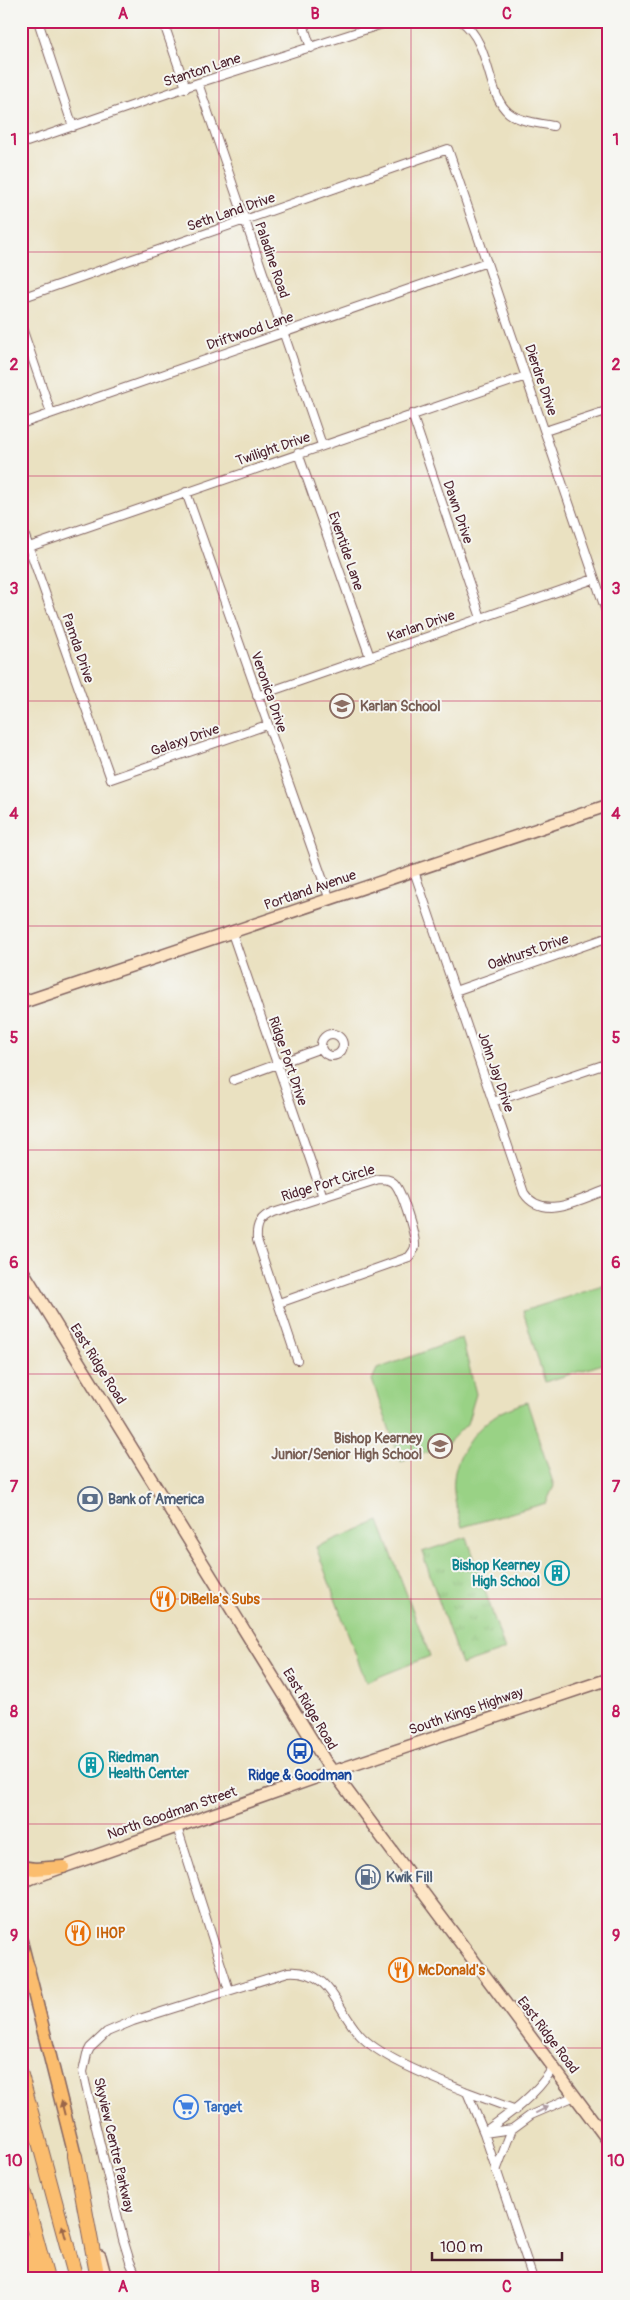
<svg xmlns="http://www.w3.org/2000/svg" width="630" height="2300" viewBox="0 0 630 2300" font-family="Pangolin,sans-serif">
	<defs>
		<pattern id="park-tufts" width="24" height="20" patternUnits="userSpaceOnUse" patternTransform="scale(1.25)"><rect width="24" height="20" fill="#99d285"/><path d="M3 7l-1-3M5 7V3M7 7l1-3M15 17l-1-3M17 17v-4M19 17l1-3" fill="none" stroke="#85b473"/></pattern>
	</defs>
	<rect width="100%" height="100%" fill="#f6f6f2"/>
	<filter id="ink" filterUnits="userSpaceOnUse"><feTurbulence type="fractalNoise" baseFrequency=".02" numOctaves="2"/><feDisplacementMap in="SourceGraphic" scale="10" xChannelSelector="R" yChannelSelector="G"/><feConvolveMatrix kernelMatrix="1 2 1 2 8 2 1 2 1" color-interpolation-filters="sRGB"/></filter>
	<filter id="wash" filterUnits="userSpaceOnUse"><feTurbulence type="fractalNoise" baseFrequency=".0096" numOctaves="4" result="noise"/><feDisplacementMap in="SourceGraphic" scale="20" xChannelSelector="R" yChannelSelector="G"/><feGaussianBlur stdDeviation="1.12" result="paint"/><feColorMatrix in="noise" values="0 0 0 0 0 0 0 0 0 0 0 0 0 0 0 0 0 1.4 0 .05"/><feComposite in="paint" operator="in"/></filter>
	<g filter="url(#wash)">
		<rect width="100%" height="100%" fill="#eae1c1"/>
		<path fill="url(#park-tufts)" stroke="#727858" d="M 467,1537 L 505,1650 L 461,1665 L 422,1552 Z"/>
		<path fill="#99d285" stroke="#727858" d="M 609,1284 L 609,1362 L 545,1382 L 523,1311 Z
			M 462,1338 L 476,1394 L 467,1424 L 445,1446 L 401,1462 L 372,1380 L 377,1369 Z
			M 527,1402 L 554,1486 L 546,1503 L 462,1527 C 458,1512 452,1495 454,1478 C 457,1451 478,1425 501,1412 C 509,1408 518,1405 527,1402 Z
			M 379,1521 L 430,1656 L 366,1682 L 316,1547 Z"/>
	</g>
	<g filter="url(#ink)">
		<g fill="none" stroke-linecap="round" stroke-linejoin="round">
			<defs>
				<path id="minor" d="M 38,21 L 73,127
					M 163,21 L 186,88
					M 302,21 L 311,48
					M 461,21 C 492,43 486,95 509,113 C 521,122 539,123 553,126
					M 198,83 L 322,445
					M 21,144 L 198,83 L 392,21
					M 21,298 L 448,149 L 609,620
					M 21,325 L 51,413
					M 412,414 L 481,618
					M 21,424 L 487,262
					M 545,431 L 609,410
					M 298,453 L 370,657
					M 186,492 L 330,900
					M 21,525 L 111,779 L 267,725
					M 29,547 L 526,376
					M 257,696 L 594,579
					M 414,871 L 524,1193 C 543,1222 583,1198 609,1189
					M 232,933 L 323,1197
					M 455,991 L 609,937
					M321 1045a11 11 0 1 1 22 0a11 11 0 1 1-22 0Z
					M 234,1080 L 321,1048
					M 493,1102 L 609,1063
					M 279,1303 L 409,1257 C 411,1254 414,1251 415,1247 C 416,1236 402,1191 394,1183 C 390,1179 385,1179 379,1179 L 273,1213 C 260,1218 256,1226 257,1240 L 297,1360
					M 177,1827 L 229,1990
					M 467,2092 L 516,2110
					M 484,2132 C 511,2113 535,2096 553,2068
					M 484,2133 L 512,2129 L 531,2115 L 575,2096
					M 496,2171 L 512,2129
					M 138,2279 L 130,2262 L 123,2239 L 86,2086 L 83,2072 L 87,2054 L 90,2048 L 107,2032 L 133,2021 L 288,1972 C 332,1969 336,2009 359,2034 C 380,2058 436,2079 467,2092 L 484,2133 L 533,2279"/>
				<path id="secondary" d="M 21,1003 L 609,805
					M 21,1268 L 325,1761 L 609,2142
					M 21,1882 L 332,1772 L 609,1679
					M 100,2256 L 106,2279"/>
				<path id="primary" d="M 21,1867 L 35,1869 L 63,1867
					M 21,1941 L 75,2156"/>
				<path id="motorway" d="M 21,1951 L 28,1969
					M 21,2075 L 76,2279
					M 75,2156 L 98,2279
					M 21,2182 L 47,2279
					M 21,2237 L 37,2279"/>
			</defs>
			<use href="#minor" stroke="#826360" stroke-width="10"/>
			<use href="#secondary" stroke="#826360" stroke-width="14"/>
			<use href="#primary" stroke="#826360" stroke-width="15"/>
			<use href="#motorway" stroke="#826360" stroke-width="16"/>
			<use href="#minor" stroke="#fff" stroke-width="8"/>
			<use href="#secondary" stroke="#fde5c5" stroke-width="11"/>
			<use href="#primary" stroke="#fbbd6e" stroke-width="12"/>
			<use href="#motorway" stroke="#fbbd6e" stroke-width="14"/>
		</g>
		<defs><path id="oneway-solid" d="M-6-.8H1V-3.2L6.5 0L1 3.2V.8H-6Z" transform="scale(1.25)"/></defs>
		<g fill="#9a6649">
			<use href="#oneway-solid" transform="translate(63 2108) rotate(-104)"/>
			<use href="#oneway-solid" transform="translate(64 2232) rotate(-105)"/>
		</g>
		<use fill="#ae9aa0" href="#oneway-solid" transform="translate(542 2110) rotate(-26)"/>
	</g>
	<path fill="none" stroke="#c2185b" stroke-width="1" stroke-opacity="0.55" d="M 219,21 L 219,2279M 411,21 L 411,2279M 21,252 L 609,252M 21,476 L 609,476M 21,701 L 609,701M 21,926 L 609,926M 21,1150 L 609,1150M 21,1374 L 609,1374M 21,1599 L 609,1599M 21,1824 L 609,1824M 21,2048 L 609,2048"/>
	<defs>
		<symbol id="school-ring" viewBox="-11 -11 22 22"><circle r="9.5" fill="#f6f6f2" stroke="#8d6e63" stroke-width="1.5"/><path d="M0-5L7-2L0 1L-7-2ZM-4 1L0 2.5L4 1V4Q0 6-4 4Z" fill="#8d6e63"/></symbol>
		<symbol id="bank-ring" viewBox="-11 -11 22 22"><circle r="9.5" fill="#f6f6f2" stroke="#5c6f8a" stroke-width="1.5"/><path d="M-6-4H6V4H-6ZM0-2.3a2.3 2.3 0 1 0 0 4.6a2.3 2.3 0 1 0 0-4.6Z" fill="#5c6f8a"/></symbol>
		<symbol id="building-ring" viewBox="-11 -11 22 22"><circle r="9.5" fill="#f6f6f2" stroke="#0f9aa8" stroke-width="1.5"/><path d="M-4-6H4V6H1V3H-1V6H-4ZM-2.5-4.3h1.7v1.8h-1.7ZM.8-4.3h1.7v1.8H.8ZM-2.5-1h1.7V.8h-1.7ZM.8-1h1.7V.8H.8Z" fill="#0f9aa8"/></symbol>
		<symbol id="restaurant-ring" viewBox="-11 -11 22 22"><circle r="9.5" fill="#f6f6f2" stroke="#e8710a" stroke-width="1.5"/><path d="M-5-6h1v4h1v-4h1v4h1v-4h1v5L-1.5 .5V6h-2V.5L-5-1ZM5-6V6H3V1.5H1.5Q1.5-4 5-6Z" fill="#e8710a"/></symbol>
		<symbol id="bus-ring" viewBox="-11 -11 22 22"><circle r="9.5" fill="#f6f6f2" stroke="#1a4fb4" stroke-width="1.5"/><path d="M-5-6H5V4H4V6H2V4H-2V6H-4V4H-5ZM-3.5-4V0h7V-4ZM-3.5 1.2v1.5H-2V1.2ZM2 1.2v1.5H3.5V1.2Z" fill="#1a4fb4"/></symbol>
		<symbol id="fuel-ring" viewBox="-11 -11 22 22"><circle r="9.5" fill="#f6f6f2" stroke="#5c6f8a" stroke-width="1.5"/><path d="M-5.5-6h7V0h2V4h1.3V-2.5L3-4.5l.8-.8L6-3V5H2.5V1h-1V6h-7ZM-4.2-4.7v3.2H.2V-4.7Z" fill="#5c6f8a"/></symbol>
		<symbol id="supermarket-ring" viewBox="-11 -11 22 22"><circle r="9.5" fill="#f6f6f2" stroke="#3f7fe0" stroke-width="1.5"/><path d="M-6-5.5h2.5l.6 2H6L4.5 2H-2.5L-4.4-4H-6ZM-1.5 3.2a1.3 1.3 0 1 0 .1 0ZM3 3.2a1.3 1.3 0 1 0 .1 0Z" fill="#3f7fe0"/></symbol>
	</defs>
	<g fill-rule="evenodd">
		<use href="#school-ring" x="328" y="692" width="28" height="28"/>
		<use href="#school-ring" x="426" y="1432" width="28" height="28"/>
		<use href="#bank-ring" x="76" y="1485" width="28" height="28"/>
		<use href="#building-ring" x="543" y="1559" width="28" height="28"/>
		<use href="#restaurant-ring" x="149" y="1585" width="28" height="28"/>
		<use href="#bus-ring" x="286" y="1737" width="28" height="28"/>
		<use href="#building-ring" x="77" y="1751" width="28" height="28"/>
		<use href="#fuel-ring" x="354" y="1863" width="28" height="28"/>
		<use href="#restaurant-ring" x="64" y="1919" width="28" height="28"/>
		<use href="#restaurant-ring" x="387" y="1956" width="28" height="28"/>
		<use href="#supermarket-ring" x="172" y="2093" width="28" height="28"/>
	</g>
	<g text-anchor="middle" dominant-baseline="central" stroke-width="4" stroke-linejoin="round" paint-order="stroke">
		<g font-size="14" fill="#4a1f2b" stroke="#f6f6f2">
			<text transform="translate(202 70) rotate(-18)">Stanton Lane</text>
			<text transform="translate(231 212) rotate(-19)">Seth Land Drive</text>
			<text transform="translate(272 260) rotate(71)">Paladine Road</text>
			<text transform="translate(250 331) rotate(-19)">Driftwood Lane</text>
			<text transform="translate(541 380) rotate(71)">Dierdre Drive</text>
			<text transform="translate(273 449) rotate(-19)">Twilight Drive</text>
			<text transform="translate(458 512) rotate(71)">Dawn Drive</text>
			<text transform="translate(346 551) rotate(71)">Eventide Lane</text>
			<text transform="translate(421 626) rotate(-19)">Karlan Drive</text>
			<text transform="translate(78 648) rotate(71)">Pamda Drive</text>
			<text transform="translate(269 692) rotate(71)">Veronica Drive</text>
			<text transform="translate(185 740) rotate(-19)">Galaxy Drive</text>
			<text transform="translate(310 890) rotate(-19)">Portland Avenue</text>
			<text transform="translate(528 952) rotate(-19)">Oakhurst Drive</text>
			<text transform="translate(288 1061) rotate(71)">Ridge Port Drive</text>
			<text transform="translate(496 1072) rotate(71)">John Jay Drive</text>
			<text transform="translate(328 1183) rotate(-17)">Ridge Port Circle</text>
			<text transform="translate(98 1364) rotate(58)">East Ridge Road</text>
			<text transform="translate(310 1709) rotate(59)">East Ridge Road</text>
			<text transform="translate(466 1711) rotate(-19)">South Kings Highway</text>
			<text transform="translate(172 1813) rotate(-19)">North Goodman Street</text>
			<text transform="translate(548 2035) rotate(53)">East Ridge Road</text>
			<text transform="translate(114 2145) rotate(77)">Skyview Centre Parkway</text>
		</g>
		<g font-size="14" font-weight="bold" fill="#785e54" stroke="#f6f6f2" text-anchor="start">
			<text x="360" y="706">Karlan School</text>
			<text x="422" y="1438" text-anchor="end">Bishop Kearney<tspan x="422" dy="16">Junior/Senior High School</tspan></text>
		</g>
		<g font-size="14" font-weight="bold" fill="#4e5e75" stroke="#f6f6f2" text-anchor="start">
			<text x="108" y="1499">Bank of America</text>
			<text x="386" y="1877">Kwik Fill</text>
		</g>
		<g font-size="14" font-weight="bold" fill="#0d838f" stroke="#f6f6f2" text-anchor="end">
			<text x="540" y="1565">Bishop Kearney<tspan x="540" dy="16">High School</tspan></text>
			<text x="108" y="1757" text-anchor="start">Riedman<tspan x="108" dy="16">Health Center</tspan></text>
		</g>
		<g font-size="14" font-weight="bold" fill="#c56008" stroke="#f6f6f2" text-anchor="start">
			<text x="180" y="1599">DiBella's Subs</text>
			<text x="96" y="1933">IHOP</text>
			<text x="418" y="1970">McDonald's</text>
		</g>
		<g font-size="14" font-weight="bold" fill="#164399" stroke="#f6f6f2">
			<text x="300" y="1775">Ridge &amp; Goodman</text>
		</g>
		<g font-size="14" font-weight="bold" fill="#366cbe" stroke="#f6f6f2" text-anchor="start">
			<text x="204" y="2107">Target</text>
		</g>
	</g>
	<rect width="630" height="2300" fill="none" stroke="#f6f6f2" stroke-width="55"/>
	<path d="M432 2252v8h130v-8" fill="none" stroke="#4a1f2b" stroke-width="2.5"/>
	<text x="440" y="2252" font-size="15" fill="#4a1f2b" stroke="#f6f6f2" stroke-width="4" paint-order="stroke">100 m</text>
	<rect x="28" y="28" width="574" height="2244" fill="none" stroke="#c2185b" stroke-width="2"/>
	<g font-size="16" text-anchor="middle" font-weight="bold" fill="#c2185b">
		<text x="123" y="19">A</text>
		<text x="315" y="19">B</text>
		<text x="507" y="19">C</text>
		<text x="14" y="145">1</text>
		<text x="616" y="145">1</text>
		<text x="14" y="370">2</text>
		<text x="616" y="370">2</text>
		<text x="14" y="594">3</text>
		<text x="616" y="594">3</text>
		<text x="14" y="819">4</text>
		<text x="616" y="819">4</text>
		<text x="14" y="1043">5</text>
		<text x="616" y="1043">5</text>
		<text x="14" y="1268">6</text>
		<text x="616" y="1268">6</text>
		<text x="14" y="1492">7</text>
		<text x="616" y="1492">7</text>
		<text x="14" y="1717">8</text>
		<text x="616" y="1717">8</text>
		<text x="14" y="1941">9</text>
		<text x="616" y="1941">9</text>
		<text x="14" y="2166">10</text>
		<text x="616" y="2166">10</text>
		<text x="123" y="2292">A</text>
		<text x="315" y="2292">B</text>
		<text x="507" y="2292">C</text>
	</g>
</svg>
